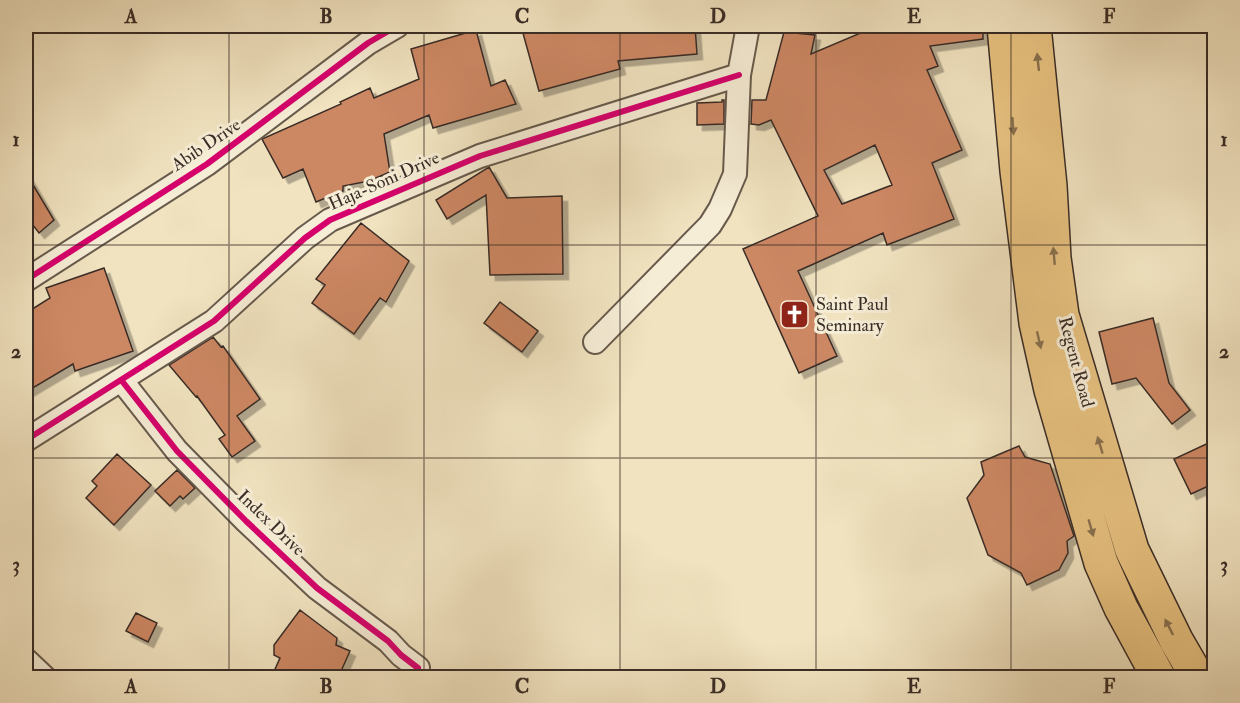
<svg xmlns="http://www.w3.org/2000/svg" width="1240" height="703" viewBox="0 0 1240 703" font-family="'IM FELL Double Pica',serif">
	<defs>
		<filter id="shadow"><feDropShadow dx="5.5" dy="5.5" stdDeviation="0" flood-color="#0004"/></filter>
	</defs>
	<rect width="100%" height="100%" fill="#f1e3c0"/>
	<filter id="stains"><feTurbulence type="fractalNoise" baseFrequency=".00333" numOctaves="4"/><feColorMatrix values="0 0 0 0 .2 0 0 0 0 .09 0 0 0 0 .02 0 0 0 .5 -.17"/></filter>
	<radialGradient id="worn" r=".72"><stop offset=".6" stop-color="#630" stop-opacity="0"/><stop offset="1" stop-color="#630" stop-opacity=".3"/></radialGradient>
	<path fill="#cc8763" stroke="#392c26" stroke-width="1.5" fill-rule="evenodd" filter="url(#shadow)" d="M 521,26 L 695,26 L 697,54 L 618,61 L 620,69 L 539,91 Z
		M 877,26 L 983,26 L 983,39 L 930,46 L 938,66 L 927,70 L 962,150 L 932,163 L 954,219 L 887,245 L 883,233 L 798,271 L 837,356 L 799,373 L 743,249 L 818,216 L 771,120 L 759,125 L 751,124 L 752,100 L 766,100 L 784,32 L 815,35 L 811,54 ZM 875,145 L 892,185 L 842,204 L 824,170 Z
		M 476,30 L 491,86 L 505,80 L 516,104 L 433,128 L 429,115 L 384,134 L 390,172 L 369,181 L 343,186 L 343,191 L 316,202 L 303,169 L 283,178 L 262,139 L 341,104 L 340,102 L 370,88 L 374,98 L 419,79 L 411,49 Z
		M 722,100 L 724,100 L 724,124 L 697,125 L 697,103 L 722,102 Z
		M 489,167 L 507,198 L 562,196 L 563,274 L 490,275 L 486,195 L 447,219 L 436,200 Z
		M 26,173 L 54,220 L 39,233 L 26,216 Z
		M 361,223 L 409,261 L 386,302 L 380,298 L 354,334 L 312,303 L 325,285 L 316,279 Z
		M 104,268 L 133,351 L 75,371 L 73,364 L 26,392 L 26,313 L 50,298 L 46,288 Z
		M 500,302 L 538,331 L 522,352 L 484,323 Z
		M 1153,318 L 1169,383 L 1190,410 L 1172,424 L 1136,378 L 1112,384 L 1099,332 Z
		M 213,337 L 221,347 L 223,346 L 260,399 L 237,416 L 255,441 L 232,457 L 219,439 L 225,435 L 197,396 L 196,397 L 169,365 Z
		M 1215,440 L 1215,483 L 1191,494 L 1174,459 Z
		M 1019,446 L 1025,457 L 1050,464 L 1074,536 L 1067,541 L 1068,553 L 1059,570 L 1027,585 L 1021,573 L 988,555 L 967,498 L 984,475 L 981,462 Z
		M 117,454 L 151,485 L 114,525 L 86,498 L 97,486 L 92,481 Z
		M 177,470 L 195,488 L 183,499 L 180,496 L 170,506 L 155,491 Z
		M 300,610 L 337,638 L 336,645 L 350,651 L 338,678 L 271,678 L 280,658 L 274,655 L 274,645 Z
		M 136,613 L 157,623 L 148,642 L 126,631 Z"/>
	<g fill="none" stroke-linecap="round" stroke-linejoin="round">
		<defs>
			<path id="street" d="M 26,280 L 207,164 L 368,43 L 397,26
				M 595,342 L 710,225 L 720,209 L 735,174 L 739,75 L 748,26
				M 122,381 L 177,451 L 246,521 L 317,588 L 388,641 L 401,655 L 418,668
				M 26,440 L 214,321 L 305,238 L 330,220 L 480,156 L 739,75
				M 26,660 L 45,678"/>
			<path id="primary" d="M 1004,26 L 1017,171 L 1036,323 L 1051,390 L 1101,563 L 1121,608 L 1159,678
				M 1034,26 L 1050,186 L 1054,258 L 1062,315 L 1132,550 L 1176,640 L 1198,678"/>
		</defs>
		<use href="#street" stroke="#675a4c" stroke-width="26"/>
		<use href="#primary" stroke="#392c26" stroke-width="36"/>
		<use href="#street" stroke="#f6edd6" stroke-width="22"/>
		<use href="#primary" stroke="#e8c280" stroke-width="33"/>
		<defs>
			<path id="cycleway" d="M 26,280 L 207,164 L 368,43 L 397,26
				M 122,381 L 177,451 L 246,521 L 317,588 L 388,641 L 401,655 L 418,668
				M 26,440 L 214,321 L 305,238 L 330,220 L 480,156 L 739,75"/>
		</defs>
		<use href="#cycleway" stroke="#f6edd6" stroke-width="10"/>
		<use href="#cycleway" stroke="#d6006c" stroke-width="6"/>
	</g>
	<defs><path id="oneway-solid" d="M-6-.8H1V-3.2L6.5 0L1 3.2V.8H-6Z" transform="scale(1.5)"/></defs>
	<g fill="#88704e">
		<use href="#oneway-solid" transform="translate(1038 62) rotate(-96)"/>
		<use href="#oneway-solid" transform="translate(1013 126) rotate(86)"/>
		<use href="#oneway-solid" transform="translate(1054 256) rotate(-95)"/>
		<use href="#oneway-solid" transform="translate(1039 340) rotate(77)"/>
		<use href="#oneway-solid" transform="translate(1100 445) rotate(-107)"/>
		<use href="#oneway-solid" transform="translate(1091 528) rotate(74)"/>
		<use href="#oneway-solid" transform="translate(1169 627) rotate(-117)"/>
	</g>
	<path fill="none" stroke="#392c26" stroke-width="1.5" stroke-opacity="0.55" d="M 229,26 L 229,678M 424,26 L 424,678M 620,26 L 620,678M 816,26 L 816,678M 1011,26 L 1011,678M 26,245 L 1214,245M 26,458 L 1214,458"/>
	<defs>
		<symbol id="church-square" viewBox="-11 -11 22 22"><rect x="-9" y="-9" width="18" height="18" rx="4" fill="#8f2418" stroke="#f6edd6"/><path d="M-1.2-6h2.4v3.5h3.3v2.4h-3.3V6h-2.4V-.1h-3.3v-2.4h3.3Z" fill="#fff"/></symbol>
	</defs>
	<g fill-rule="evenodd">
		<use href="#church-square" x="778" y="298" width="33" height="33"/>
	</g>
	<g text-anchor="middle" dominant-baseline="central" stroke-width="6" stroke-linejoin="round" paint-order="stroke">
		<g font-size="18" fill="#392c26" stroke="#f6edd6">
			<text transform="translate(206 145) rotate(-34)">Abib Drive</text>
			<text transform="translate(384 181) rotate(-24)">Haja-Soni Drive</text>
			<text transform="translate(1076 362) rotate(75)">Regent Road</text>
			<text transform="translate(271 523) rotate(44)">Index Drive</text>
		</g>
		<g font-size="18" fill="#392c26" stroke="#f6edd6" text-anchor="start">
			<text x="816" y="304">Saint Paul<tspan x="816" dy="21">Seminary</tspan></text>
		</g>
	</g>
	<rect width="1240" height="703" fill="none" stroke="#f1e3c0" stroke-width="66"/>
	<rect x="33" y="33" width="1174" height="637" fill="none" stroke="#392c26" stroke-width="2"/>
	<g font-size="20" text-anchor="middle" font-weight="bold" fill="#392c26">
		<text x="131" y="23">A</text>
		<text x="326" y="23">B</text>
		<text x="522" y="23">C</text>
		<text x="718" y="23">D</text>
		<text x="914" y="23">E</text>
		<text x="1109" y="23">F</text>
		<text x="16" y="146">1</text>
		<text x="1224" y="146">1</text>
		<text x="16" y="358">2</text>
		<text x="1224" y="358">2</text>
		<text x="16" y="571">3</text>
		<text x="1224" y="571">3</text>
		<text x="131" y="693">A</text>
		<text x="326" y="693">B</text>
		<text x="522" y="693">C</text>
		<text x="718" y="693">D</text>
		<text x="914" y="693">E</text>
		<text x="1109" y="693">F</text>
	</g>
	<rect width="100%" height="100%" filter="url(#stains)"/>
	<rect width="100%" height="100%" fill="url(#worn)"/>
</svg>
